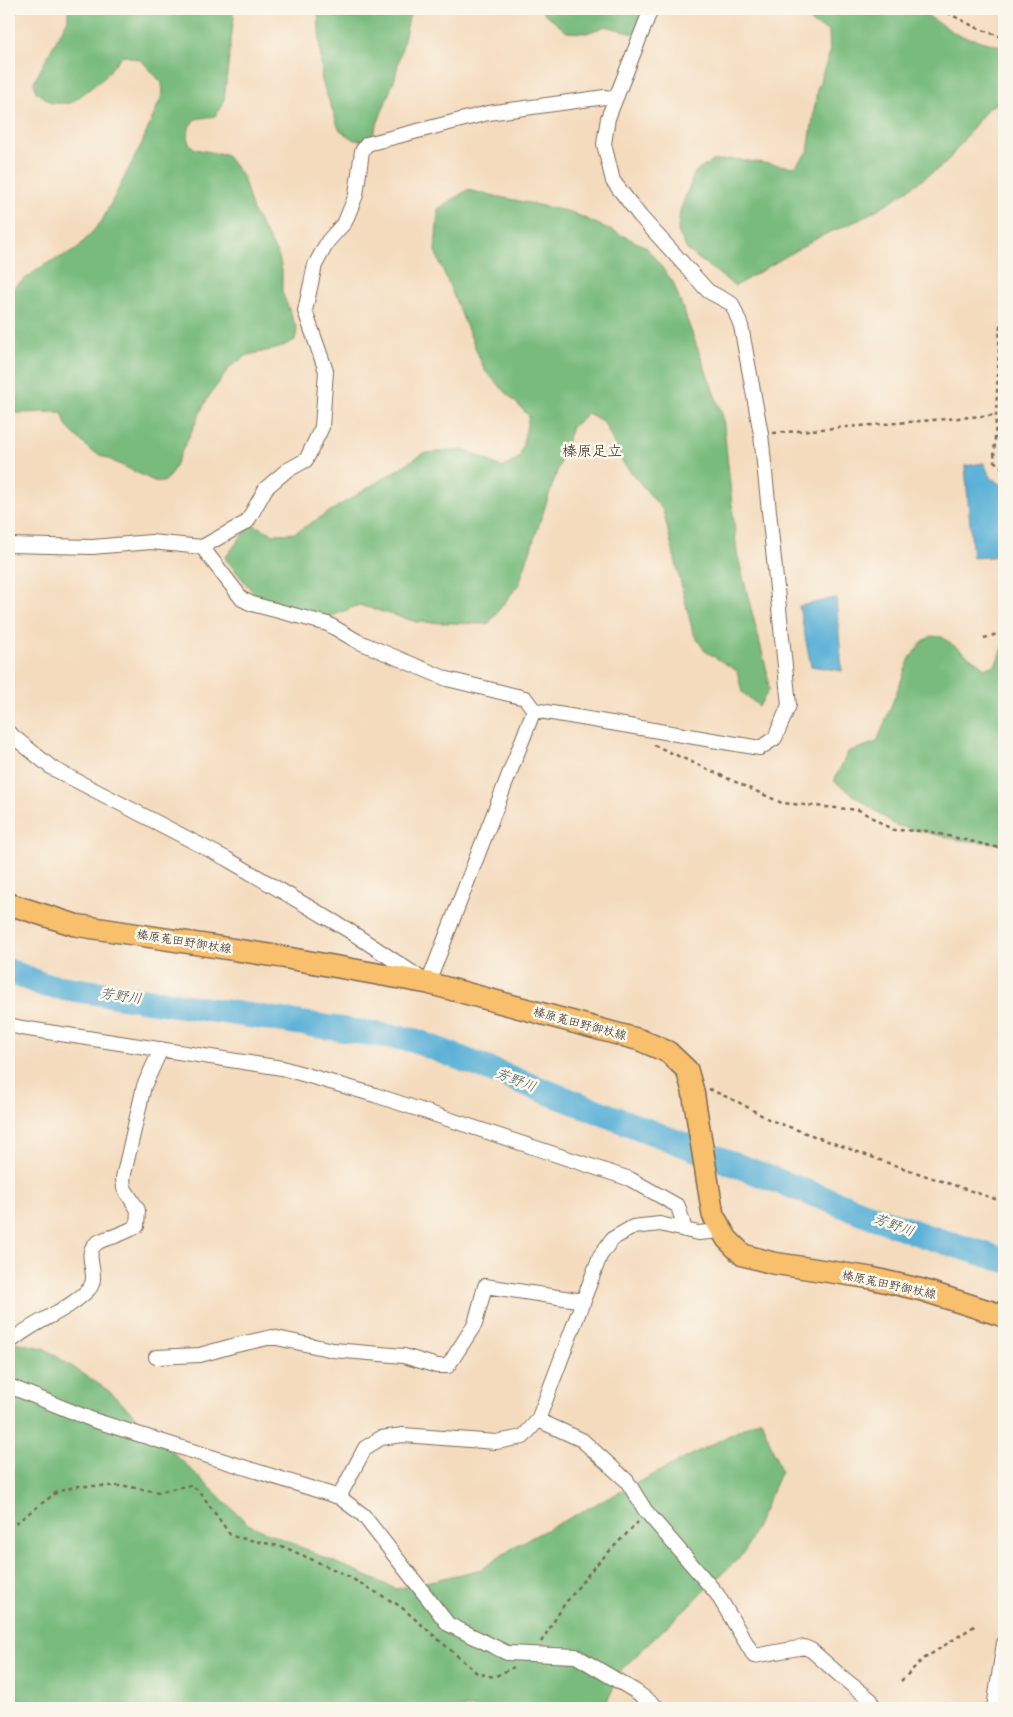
<svg xmlns="http://www.w3.org/2000/svg" width="1013" height="1717" viewBox="0 0 1013 1717" font-family="Pangolin,'Klee One',sans-serif">
	<rect width="100%" height="100%" fill="#fbf7ec"/>
	<filter id="ink" filterUnits="userSpaceOnUse"><feTurbulence type="fractalNoise" baseFrequency=".02" numOctaves="2"/><feDisplacementMap in="SourceGraphic" scale="10" xChannelSelector="R" yChannelSelector="G"/><feConvolveMatrix kernelMatrix="1 2 1 2 8 2 1 2 1" color-interpolation-filters="sRGB"/></filter>
	<filter id="wash" filterUnits="userSpaceOnUse"><feTurbulence type="fractalNoise" baseFrequency=".0096" numOctaves="4" result="noise"/><feDisplacementMap in="SourceGraphic" scale="20" xChannelSelector="R" yChannelSelector="G"/><feGaussianBlur stdDeviation="1.12" result="paint"/><feColorMatrix in="noise" values="0 0 0 0 0 0 0 0 0 0 0 0 0 0 0 0 0 1.4 0 .05"/><feComposite in="paint" operator="in"/></filter>
	<g filter="url(#wash)">
		<rect width="100%" height="100%" fill="#f4dbbe"/>
		<path fill="#78bb7d" stroke="#5a724e" d="M 68,9 L 229,9 L 234,16 L 224,99 L 221,108 L 215,116 L 195,119 L 189,127 L 188,142 L 195,149 L 226,155 L 243,177 L 253,211 L 279,257 L 282,271 L 282,292 L 297,330 L 295,340 L 279,348 L 248,355 L 231,366 L 207,399 L 171,474 L 164,482 L 154,481 L 90,450 L 67,427 L 62,412 L 15,413 L 9,410 L 9,291 L 44,265 L 76,250 L 102,221 L 142,143 L 163,93 L 162,83 L 141,60 L 122,55 L 104,78 L 71,103 L 52,103 L 36,92 L 34,82 L 68,19 Z
			M 318,9 L 411,9 L 395,78 L 373,135 L 364,140 L 354,140 L 339,129 L 322,81 Z
			M 539,9 L 646,9 L 637,35 L 606,26 L 587,33 L 567,32 Z
			M 812,9 L 917,9 L 958,35 L 1004,47 L 1004,100 L 988,108 L 946,163 L 896,198 L 859,220 L 821,236 L 735,286 L 687,250 L 678,231 L 680,211 L 695,172 L 713,161 L 733,159 L 794,167 L 808,152 L 817,90 L 830,52 L 829,31 L 811,23 Z
			M 467,190 L 571,212 L 628,238 L 646,247 L 673,282 L 723,417 L 737,553 L 767,671 L 769,690 L 759,706 L 742,692 L 737,671 L 705,651 L 693,633 L 663,510 L 623,463 L 604,422 L 588,413 L 572,427 L 519,584 L 488,624 L 417,622 L 359,605 L 327,618 L 257,597 L 225,558 L 251,524 L 274,534 L 295,533 L 424,453 L 466,450 L 503,468 L 520,457 L 529,416 L 485,371 L 435,251 L 438,209 Z
			M 932,636 L 942,637 L 985,668 L 995,665 L 1004,646 L 1004,844 L 959,840 L 895,825 L 834,781 L 848,752 L 877,742 L 910,658 L 923,641 Z
			M 9,1341 L 44,1348 L 109,1391 L 248,1524 L 396,1589 L 482,1569 L 517,1545 L 761,1419 L 781,1471 L 744,1553 L 622,1669 L 604,1708 L 9,1708 Z"/>
		<path fill="#5ab0d7" stroke="#4a6d7a" d="M 984,463 L 990,477 L 1004,486 L 1004,556 L 973,558 L 965,466 Z
			M 836,598 L 842,671 L 811,666 L 799,606 Z"/>
		<g fill="none" stroke-linecap="round" stroke-linejoin="round">
			<path stroke="#5ab0d7" stroke-width="25" d="M 9,971 L 44,985 L 413,1040 L 783,1183 L 925,1236 L 1004,1260"/>
		</g>
	</g>
	<g filter="url(#ink)">
		<g fill="none" stroke-linecap="round" stroke-linejoin="round">
			<defs>
				<path id="minor" d="M 9,545 L 92,547 L 151,542 L 202,547 L 247,522 L 266,488 L 286,471 L 306,460 L 322,427 L 326,371 L 305,311 L 315,265 L 328,241 L 345,222 L 356,195 L 362,151 L 367,144 L 488,113 L 605,97 L 615,100
					M 202,547 L 242,599 L 252,604 L 328,624 L 357,641 L 447,679 L 525,698 L 534,710 L 760,748 L 775,738 L 789,705 L 761,434 L 741,326 L 732,304 L 708,291 L 640,216 L 613,181 L 604,144 L 608,118 L 651,9
					M 9,733 L 52,768 L 227,859 L 348,930 L 428,983 L 534,710
					M 9,1025 L 22,1028 L 282,1068 L 375,1095 L 630,1179 L 678,1206 L 685,1230
					M 9,1343 C 33,1321 66,1313 89,1289 C 101,1276 81,1253 97,1243 C 102,1239 110,1238 115,1236 C 123,1233 130,1230 137,1226 L 138,1210 L 124,1188 L 123,1178 L 144,1086 L 161,1049
					M 156,1357 L 200,1355 L 232,1346 L 272,1337 L 333,1350 L 404,1356 L 437,1366 L 448,1366 L 475,1324 L 485,1286 L 584,1301
					M 9,1386 L 93,1420 L 339,1497 L 363,1515 L 448,1624 L 507,1653 L 576,1656 L 635,1691 L 658,1708
					M 538,1420 L 582,1440 L 627,1481 L 645,1510 L 717,1594 L 754,1656 L 804,1647 L 811,1650 L 843,1678 L 871,1700
					M 339,1497 L 365,1448 L 381,1438 L 403,1435 L 496,1442 L 523,1437 L 538,1420 L 600,1256 L 612,1239 L 633,1227 L 660,1224 L 698,1233 L 722,1231
					M 994,1708 L 1004,1643"/>
				<path id="primary" d="M 9,904 L 75,925 L 282,957 L 428,983 L 640,1040 L 668,1052 L 687,1070 L 693,1091 L 713,1215 L 727,1239 L 743,1255 L 773,1263 L 871,1278 L 922,1290 L 1004,1316"/>
			</defs>
			<use href="#minor" stroke="#7c6856" stroke-width="16"/>
			<use href="#primary" stroke="#7c6856" stroke-width="24"/>
			<path stroke="#7c6856" stroke-width="2.5" stroke-dasharray="4 4" stroke-linecap="butt" d="M 940,9 L 975,27 L 1004,38
				M 1004,318 L 1000,324 L 994,461 L 1004,469
				M 773,433 L 995,415
				M 984,638 L 1004,632
				M 654,745 L 782,803 L 859,810 L 893,830 L 927,831 L 1004,849
				M 709,1089 L 740,1103 L 770,1120 L 891,1164 L 1004,1202
				M 9,1528 L 57,1492 L 78,1486 L 125,1486 L 158,1492 L 191,1485 L 200,1492 L 231,1536 L 284,1547 L 344,1574 L 400,1606 L 477,1673 L 494,1677 L 514,1667
				M 541,1642 L 564,1605 L 594,1567 L 638,1522
				M 901,1681 L 922,1660 L 976,1625"/>
			<use href="#minor" stroke="#fff" stroke-width="14"/>
			<use href="#primary" stroke="#f8bf6c" stroke-width="21"/>
		</g>
	</g>
	<g text-anchor="middle" dominant-baseline="central" stroke-width="5" stroke-linejoin="round" paint-order="stroke">
		<g font-size="12" fill="#3b2a1e" stroke="#fbf7ec">
			<text transform="translate(184 942) rotate(9)">榛原菟田野御杖線</text>
			<text transform="translate(580 1024) rotate(15)">榛原菟田野御杖線</text>
			<text transform="translate(889 1285) rotate(12)">榛原菟田野御杖線</text>
		</g>
		<g font-size="14" font-style="italic" fill="#46595f" stroke="#fbf7ec">
			<text transform="translate(121 996) rotate(8)">芳野川</text>
			<text transform="translate(516 1080) rotate(21)">芳野川</text>
			<text transform="translate(894 1225) rotate(20)">芳野川</text>
		</g>
		<g font-size="15" fill="#3b2a1e" stroke="#fbf7ec">
			<text x="592" y="451">榛原足立</text>
		</g>
	</g>
	<rect width="1013" height="1717" fill="none" stroke="#fbf7ec" stroke-width="30"/>
</svg>
